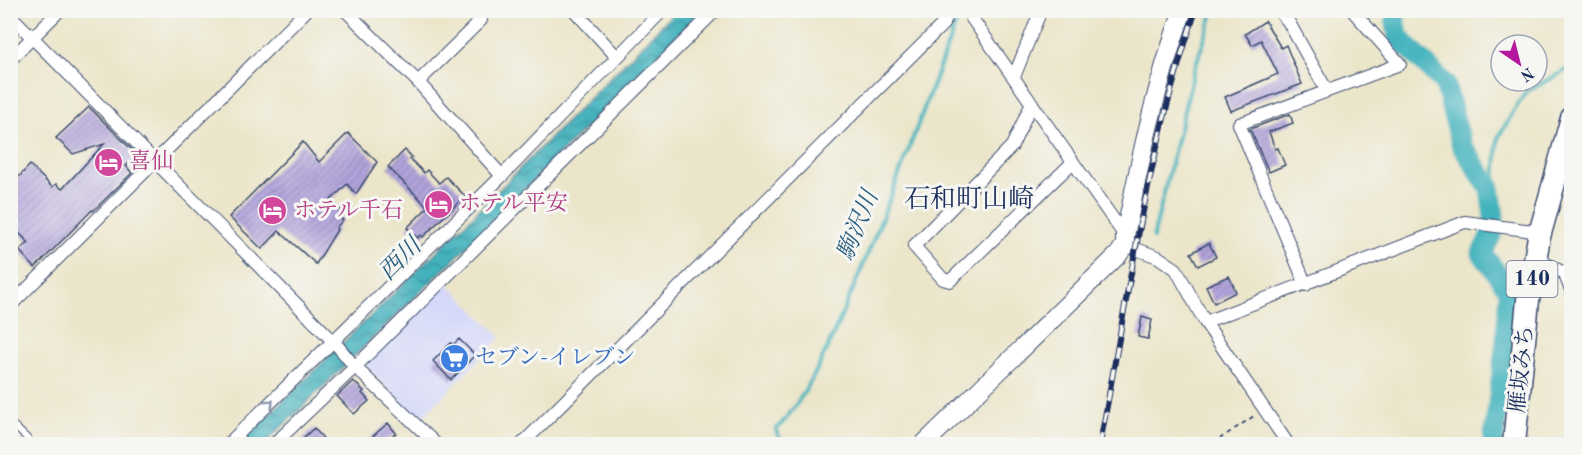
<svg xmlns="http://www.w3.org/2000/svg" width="1582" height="455" viewBox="0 0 1582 455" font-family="'Old Standard TT','Noto Serif JP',serif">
	<defs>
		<pattern id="water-waves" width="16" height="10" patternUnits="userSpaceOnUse" patternTransform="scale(1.5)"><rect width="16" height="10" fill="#42b2bd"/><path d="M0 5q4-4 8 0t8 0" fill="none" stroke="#36919d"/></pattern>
		<pattern id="building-hatch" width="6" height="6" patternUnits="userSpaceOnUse" patternTransform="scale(1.5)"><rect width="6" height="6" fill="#b2a4dc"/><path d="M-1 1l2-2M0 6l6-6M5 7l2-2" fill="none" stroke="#9086b6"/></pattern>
	</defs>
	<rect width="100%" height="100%" fill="#f6f6f2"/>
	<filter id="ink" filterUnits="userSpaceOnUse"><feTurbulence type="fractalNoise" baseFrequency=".0167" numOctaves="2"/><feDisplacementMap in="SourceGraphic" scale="12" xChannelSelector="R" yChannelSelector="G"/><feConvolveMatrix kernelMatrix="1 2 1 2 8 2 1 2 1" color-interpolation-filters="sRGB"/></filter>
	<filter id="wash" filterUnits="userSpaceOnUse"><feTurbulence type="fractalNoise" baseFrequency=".008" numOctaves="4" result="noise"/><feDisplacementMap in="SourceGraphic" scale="24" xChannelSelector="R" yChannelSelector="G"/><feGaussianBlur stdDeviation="1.35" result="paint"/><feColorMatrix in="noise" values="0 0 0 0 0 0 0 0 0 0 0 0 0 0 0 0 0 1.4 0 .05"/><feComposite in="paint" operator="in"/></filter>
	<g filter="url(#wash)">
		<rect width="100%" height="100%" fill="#ebe5c9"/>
		<path fill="#d5d8f9" d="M 446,282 L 501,337 L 419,421 L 366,366 L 366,360 Z"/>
		<path fill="url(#water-waves)" stroke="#2e708e" stroke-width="1.5" d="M 676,11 L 701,11 L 484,230 L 264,444 L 239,444 L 472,217 Z"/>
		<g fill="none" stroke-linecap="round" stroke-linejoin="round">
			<path stroke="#42b2bd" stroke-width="4" d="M 1495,182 L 1498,138 L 1512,114 L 1526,92 L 1570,68
				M 1153,238 L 1194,70 L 1214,10
				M 782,444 L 776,430 C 812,391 831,340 852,291 C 892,199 925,104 961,10"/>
			<path stroke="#42b2bd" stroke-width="21" d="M 1394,10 L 1398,37 L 1445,84 L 1462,146 L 1490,188 L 1494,217 L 1491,235 L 1482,253 L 1509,290 L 1506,341 L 1493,444"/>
		</g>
		<g id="blocks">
			<path fill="url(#building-hatch)" d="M 1265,21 L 1281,48 L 1286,45 L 1302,84 L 1231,111 L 1225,97 L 1278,74 L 1261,40 L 1252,45 L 1245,34 Z
				M 89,107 L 137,155 L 126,166 L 132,173 L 93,211 L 92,210 L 35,268 L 19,250 L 29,243 L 10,224 L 10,186 L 30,165 L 52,187 L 56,184 L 62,189 L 104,144 L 73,154 L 56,138 Z
				M 1290,114 L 1293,123 L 1269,132 L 1275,149 L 1278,148 L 1285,165 L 1269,172 L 1250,129 Z
				M 348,133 L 377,162 L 356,194 L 347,184 L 331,200 L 345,213 L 340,218 L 343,220 L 336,228 L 337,230 L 316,264 L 279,231 L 262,249 L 229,217 L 303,142 L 319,162 Z
				M 405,150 L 412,157 L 410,159 L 424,173 L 427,170 L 439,183 L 446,177 L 465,196 L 423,237 L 421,235 L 418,238 L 407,228 L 428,207 L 388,167 Z
				M 1209,243 L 1216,257 L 1198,266 L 1191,253 Z
				M 1229,276 L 1236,292 L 1214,303 L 1206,286 Z
				M 1142,317 L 1152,320 L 1148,339 L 1138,337 Z
				M 459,339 L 475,355 L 451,380 L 433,361 L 451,343 L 453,345 Z
				M 353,381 L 364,391 L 362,393 L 369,401 L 354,414 L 337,396 Z
				M 388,423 L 396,433 L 383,444 L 364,444 Z
				M 314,428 L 328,444 L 307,444 L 302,439 Z"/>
		</g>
	</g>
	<g filter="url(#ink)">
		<use href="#blocks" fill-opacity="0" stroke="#3a4a6e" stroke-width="1.5"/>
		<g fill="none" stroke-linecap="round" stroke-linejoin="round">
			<defs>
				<path id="lane" d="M 1568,10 L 1572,16
					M 10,422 L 33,444"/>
				<path id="street" d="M 345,10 L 418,82 L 502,176
					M 574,10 L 617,57
					M 966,10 L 1125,236
					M 1278,10 L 1288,21 L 1327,91
					M 10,15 L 336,344 L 355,367 L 436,444
					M 10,60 L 60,10
					M 1014,77 L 1041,10
					M 418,82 L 481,20
					M 1032,103 L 1012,146 L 914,246 L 943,279 L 950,281 L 1073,162
					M 1125,245 L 1158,257 L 1176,269 L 1205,322 L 1288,444
					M 1535,258 L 1564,273 L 1572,292
					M 1306,285 L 1239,124 L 1400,64 L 1352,10
					M 10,306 L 307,10
					M 1205,322 L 1465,222 L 1541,232
					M 228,444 L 502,176 L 663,10
					M 274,444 L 355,367 L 716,10
					M 522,444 L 943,24 L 950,10"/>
				<path id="secondary" d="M 924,444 L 1118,255 L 1125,245 L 1125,236 C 1140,160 1156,84 1183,10"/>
				<path id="highway" d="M 1514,444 L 1528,300 L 1539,237 L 1572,118"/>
			</defs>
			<use href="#lane" stroke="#3a4a6e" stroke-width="8"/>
			<use href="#street" stroke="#3a4a6e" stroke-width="14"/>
			<use href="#secondary" stroke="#3a4a6e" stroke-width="20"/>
			<use href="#highway" stroke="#3a4a6e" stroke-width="25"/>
			<path stroke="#3a4a6e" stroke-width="2" stroke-dasharray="4.5 4.5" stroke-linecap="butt" d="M 1212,444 L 1254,416"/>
			<use href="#lane" stroke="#fff" stroke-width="6"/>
			<use href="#street" stroke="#fff" stroke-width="12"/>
			<use href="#secondary" stroke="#fff" stroke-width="18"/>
			<use href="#highway" stroke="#fff" stroke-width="22"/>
			<defs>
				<path id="rail" d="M 1100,444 C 1127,301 1148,148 1196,10"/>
			</defs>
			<use href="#rail" stroke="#1b2f5e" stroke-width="6"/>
			<use href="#rail" stroke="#f6f6f2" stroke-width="4" stroke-dasharray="11" stroke-linecap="butt"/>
		</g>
		<defs><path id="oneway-chevron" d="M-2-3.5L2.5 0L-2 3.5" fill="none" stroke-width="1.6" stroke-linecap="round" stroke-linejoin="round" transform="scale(1.5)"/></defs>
		<use stroke="#8d97ae" href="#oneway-chevron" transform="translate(270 403) rotate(-45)"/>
	</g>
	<defs>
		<symbol id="hotel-disc" viewBox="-11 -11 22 22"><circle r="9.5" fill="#d1479c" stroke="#f6f6f2"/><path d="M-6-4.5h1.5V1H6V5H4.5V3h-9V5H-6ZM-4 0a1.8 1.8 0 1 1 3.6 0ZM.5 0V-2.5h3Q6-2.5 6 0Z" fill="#fff"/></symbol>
		<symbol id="supermarket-disc" viewBox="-11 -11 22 22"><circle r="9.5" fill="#3f7fe0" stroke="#f6f6f2"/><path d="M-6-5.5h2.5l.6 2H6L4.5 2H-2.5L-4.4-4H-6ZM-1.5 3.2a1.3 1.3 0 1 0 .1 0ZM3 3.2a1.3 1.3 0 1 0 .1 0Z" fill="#fff"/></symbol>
	</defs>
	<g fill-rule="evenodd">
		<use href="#hotel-disc" x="92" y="146" width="33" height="33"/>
		<use href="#hotel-disc" x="422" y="188" width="33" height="33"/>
		<use href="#hotel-disc" x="256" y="194" width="33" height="33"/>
		<use href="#supermarket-disc" x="438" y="342" width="33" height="33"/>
	</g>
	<g text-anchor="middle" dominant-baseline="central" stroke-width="6" stroke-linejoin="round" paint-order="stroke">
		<rect fill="#f6f6f2" stroke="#5d6b8a" stroke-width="1.5" x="1506.5" y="261" width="51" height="36" rx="4.5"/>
		<g font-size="21" font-weight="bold" fill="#1b2f5e">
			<text x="1532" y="279">140</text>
		</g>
		<g font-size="22" fill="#b23c85" stroke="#f6f6f2" text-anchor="start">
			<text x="129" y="162">喜仙</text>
			<text x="459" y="204">ホテル平安</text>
			<text x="294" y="211">ホテル千石</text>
		</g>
		<g font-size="22" fill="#366cbe" stroke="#f6f6f2" text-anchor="start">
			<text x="475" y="358">セブン-イレブン</text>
		</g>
		<g font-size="22" fill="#1b2f5e" stroke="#f6f6f2">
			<text transform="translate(1522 369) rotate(-84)">雁坂みち</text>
		</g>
		<g font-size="24" font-style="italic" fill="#295d7f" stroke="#f6f6f2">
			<text transform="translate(859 226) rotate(-68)">駒沢川</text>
			<text transform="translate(401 260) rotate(-45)">西川</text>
		</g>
		<g font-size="26" fill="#1b2f5e" stroke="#f6f6f2">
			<text x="969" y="200">石和町山崎</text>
		</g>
	</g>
	<rect width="1582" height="455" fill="none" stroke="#f6f6f2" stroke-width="36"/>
	<g transform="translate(1519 63) rotate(145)"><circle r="28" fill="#f6f6f2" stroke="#9ea6b7" stroke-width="1.5"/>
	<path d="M0-4.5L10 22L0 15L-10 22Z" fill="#b5179e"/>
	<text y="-9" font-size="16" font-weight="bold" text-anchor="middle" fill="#1b2f5e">N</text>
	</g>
</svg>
